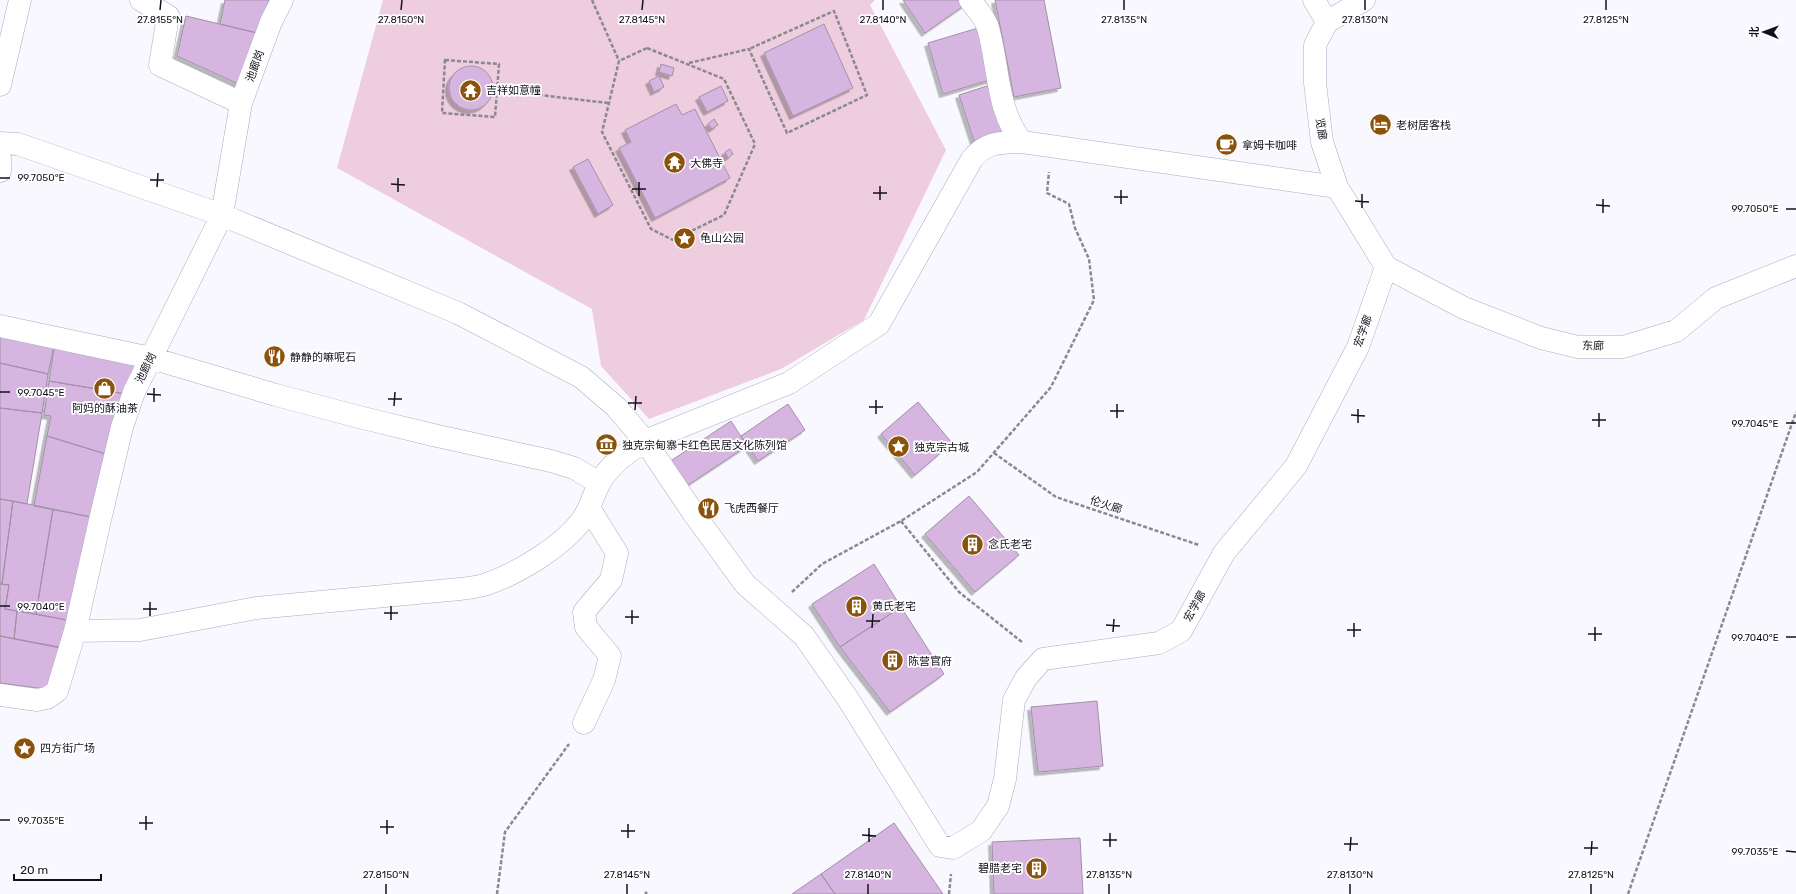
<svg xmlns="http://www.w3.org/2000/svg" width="1796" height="894" viewBox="0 0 1796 894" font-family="Rubik,'Noto Sans SC',sans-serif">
	<defs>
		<filter id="shadow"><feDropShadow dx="-3.5" dy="3.5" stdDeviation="0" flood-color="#0004"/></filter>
	</defs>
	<rect width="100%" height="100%" fill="#f9f8fe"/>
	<path fill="#eecddf" d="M 383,0 L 875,0 L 870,5 L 946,150 L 864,320 L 781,369 L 649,419 L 601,366 L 592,309 L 337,168 Z"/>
	<path fill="#d6b6e1" stroke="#a190a7" filter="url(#shadow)" d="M 225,0 L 269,0 L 257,33 L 220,24 Z
		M 903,0 L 962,0 L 965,5 L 925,33 Z
		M 995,0 L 1044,0 L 1061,88 L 1014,97 Z
		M 186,16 L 257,33 L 241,85 L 177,56 Z
		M 824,24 L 853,88 L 793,116 L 764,53 Z
		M 978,28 L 993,79 L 943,94 L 928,43 Z
		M 661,64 L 674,68 L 672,76 L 659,72 Z
		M449 88a22 22 0 1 1 44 0a22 22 0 1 1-44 0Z
		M 659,76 L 664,87 L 654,92 L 649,81 Z
		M 993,84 L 1008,130 L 974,141 L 959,95 Z
		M 721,86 L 728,101 L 707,112 L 699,97 Z
		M 676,104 L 682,115 L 695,109 L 730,178 L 655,218 L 619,148 L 631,142 L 625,130 Z
		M 714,119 L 718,125 L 712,129 L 708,124 Z
		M 730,149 L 733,154 L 728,158 L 725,152 Z
		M 588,159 L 613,205 L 598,214 L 573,167 Z
		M 0,329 L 55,341 L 48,374 L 0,363 Z
		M 55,341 L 139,359 L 126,394 L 49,381 Z
		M 0,363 L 48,374 L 42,413 L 0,408 Z
		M 49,381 L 126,394 L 109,455 L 47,436 L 51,416 L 44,415 Z
		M 918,402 L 952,443 L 915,475 L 881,434 Z
		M 788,404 L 805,430 L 758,461 L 741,436 Z
		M 0,408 L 42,413 L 27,504 L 0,499 Z
		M 731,421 L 747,446 L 682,489 L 666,464 Z
		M 47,436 L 109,455 L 91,517 L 34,506 Z
		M 969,496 L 1019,555 L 975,592 L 925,534 Z
		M 0,499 L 13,501 L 2,584 L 0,584 Z
		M 13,501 L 53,509 L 36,614 L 5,609 L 9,585 L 2,584 Z
		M 53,509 L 91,517 L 72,621 L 36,614 Z
		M 874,564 L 901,607 L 840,647 L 812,604 Z
		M 0,584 L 9,585 L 5,609 L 17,611 L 14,639 L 0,636 Z
		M 901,607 L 944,674 L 890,712 L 840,647 Z
		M 17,611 L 72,621 L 66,649 L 14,639 Z
		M 0,636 L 59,647 L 52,690 L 0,683 Z
		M 1097,701 L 1103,766 L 1038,772 L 1031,707 Z
		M 894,823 L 943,894 L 835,894 L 821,874 Z
		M 1080,838 L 1083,894 L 994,894 L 992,842 Z
		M 821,874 L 835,894 L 792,894 Z"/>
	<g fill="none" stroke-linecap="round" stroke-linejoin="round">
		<defs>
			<path id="minor" d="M 141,0 L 168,16 L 160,65 L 241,103
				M 970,0 C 976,8 986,19 988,28 C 999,66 996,110 1022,142 L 1337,187
				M 1314,0 L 1327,22
				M 1364,0 L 1327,22 L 1315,45 L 1315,83 L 1322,142 L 1337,187 L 1386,267
				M 0,85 L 20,0
				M 0,143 L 18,144 L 222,215 L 458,313 L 581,377 L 616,407 L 645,441 L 694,514 L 745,584 L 804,636 L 848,699 L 940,846 L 953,848 L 981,831 L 998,806 L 1005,779 L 1014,700 L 1026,678 L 1043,659 L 1159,643 L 1181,631 L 1224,553 L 1296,466 L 1358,347 L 1386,267
				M 0,159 L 0,171
				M 1386,267 L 1464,308 L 1541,338 L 1578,347 L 1623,347 L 1676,331 L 1716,298 L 1796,266
				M 0,326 L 151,358 L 276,395 L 359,417 L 433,435 L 551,461 L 574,468 L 599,483
				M 75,631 L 140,630 L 256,608 L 460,589 C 469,588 479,587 487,584 C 518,573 562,547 582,520 C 590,509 593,496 599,484 C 609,465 627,452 645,441 L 789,383 L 879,324 L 972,159 C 987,141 1000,143 1022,142
				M 0,695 L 37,700 L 47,698 L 57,691 L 75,631 L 100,520 L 122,427 L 134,392 L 222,215 L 241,103 L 271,22 L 282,0
				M 584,723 L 604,680 L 610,656 L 586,627 L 584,612 L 611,580 L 617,553 L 589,508"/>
		</defs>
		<use href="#minor" stroke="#adaac4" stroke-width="23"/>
		<path stroke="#8a8990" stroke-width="2.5" stroke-dasharray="4 2" stroke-linecap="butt" d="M 592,0 L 619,61
			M 647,48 L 724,79 L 755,144 L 724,215 L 673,240 L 651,229 L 602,132 L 619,61 Z
			M 445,60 L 499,64 L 495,117 L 442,113 Z
			M 689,63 L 749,49 L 787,133 L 867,95 L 834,11 L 749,49
			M 497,90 L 608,103
			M 994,453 L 1056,497 L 1199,545
			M 901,521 L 959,592 L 1022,642
			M 792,592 L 822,564 L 901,521 L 977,472 L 1051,387 L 1094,300 L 1089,259 L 1075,228 L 1069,204 L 1047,193 L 1049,172
			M 645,892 L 647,894
			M 497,894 L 505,832 L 569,744
			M 949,894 L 951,874
			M 1628,894 L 1796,412"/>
		<use href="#minor" stroke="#fff" stroke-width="22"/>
	</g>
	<path fill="none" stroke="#13121b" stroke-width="1.5" d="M 160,10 L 161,0M 401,10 L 402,0M 642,10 L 643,0M 883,10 L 883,0M 1124,10 L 1124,0M 1365,10 L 1365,0M 1606,10 L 1606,0M 0,178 L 10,178M 150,180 L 164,180M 391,184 L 405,185M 157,187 L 158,173M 632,189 L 646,189M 398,192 L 398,178M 873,193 L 887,193M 639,196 L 639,182M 1114,197 L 1128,197M 880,200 L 880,186M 1355,201 L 1369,202M 1121,204 L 1121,190M 1596,205 L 1610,206M 1362,208 L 1362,194M 1786,209 L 1796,209M 1603,213 L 1603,199M 0,392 L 10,392M 147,394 L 161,395M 388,399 L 402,399M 154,402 L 154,388M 628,403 L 642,403M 394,406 L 395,392M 869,407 L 883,407M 635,410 L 636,396M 1110,411 L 1124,411M 876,414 L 876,400M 1351,415 L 1365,416M 1117,418 L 1117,404M 1592,420 L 1606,420M 1358,423 L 1358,409M 1786,423 L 1796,423M 1599,427 L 1599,413M 0,606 L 10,606M 143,609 L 157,609M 384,613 L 398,613M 150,616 L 150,602M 625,617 L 639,617M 391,620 L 391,606M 866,621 L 880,621M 632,624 L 632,610M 1106,625 L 1120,626M 872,628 L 873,614M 1347,630 L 1361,630M 1113,632 L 1114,619M 1588,634 L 1602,634M 1354,637 L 1354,623M 1786,637 L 1796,637M 1595,641 L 1595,627M 0,820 L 10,820M 139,823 L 153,823M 380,827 L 394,827M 146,830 L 146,816M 621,831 L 635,831M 387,834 L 387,820M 862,835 L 876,836M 628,838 L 628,824M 1103,840 L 1117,840M 869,842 L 869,828M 1344,844 L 1358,844M 1110,847 L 1110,833M 1584,848 L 1598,848M 1350,851 L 1351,837M 1786,851 L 1796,852M 1591,855 L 1592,841M 386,894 L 386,884M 627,894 L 627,884M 868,894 L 868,884M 1109,894 L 1109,884M 1350,894 L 1350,884M 1591,894 L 1591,884"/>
	<defs>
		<symbol id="temple-disc" viewBox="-11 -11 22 22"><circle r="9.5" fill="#8b520a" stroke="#fff"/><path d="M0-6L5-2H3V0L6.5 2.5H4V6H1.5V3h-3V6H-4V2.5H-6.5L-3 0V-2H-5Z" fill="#fff"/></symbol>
		<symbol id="hotel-disc" viewBox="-11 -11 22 22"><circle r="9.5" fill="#8b520a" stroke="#fff"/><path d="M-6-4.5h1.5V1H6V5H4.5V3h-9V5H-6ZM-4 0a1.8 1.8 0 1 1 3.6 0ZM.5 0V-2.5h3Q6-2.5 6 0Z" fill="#fff"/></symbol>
		<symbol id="cafe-disc" viewBox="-11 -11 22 22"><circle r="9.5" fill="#8b520a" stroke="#fff"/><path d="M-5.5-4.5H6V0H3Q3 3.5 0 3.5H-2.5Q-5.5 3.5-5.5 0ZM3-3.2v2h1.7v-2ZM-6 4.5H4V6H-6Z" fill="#fff"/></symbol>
		<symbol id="sight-disc" viewBox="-11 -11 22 22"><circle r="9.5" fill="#8b520a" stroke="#fff"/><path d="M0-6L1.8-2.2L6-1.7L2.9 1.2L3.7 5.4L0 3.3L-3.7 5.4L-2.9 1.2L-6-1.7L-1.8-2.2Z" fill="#fff"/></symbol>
		<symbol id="restaurant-disc" viewBox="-11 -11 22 22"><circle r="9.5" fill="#8b520a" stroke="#fff"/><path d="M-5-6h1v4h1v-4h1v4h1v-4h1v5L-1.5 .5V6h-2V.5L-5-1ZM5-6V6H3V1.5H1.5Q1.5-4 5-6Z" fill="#fff"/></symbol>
		<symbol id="shop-disc" viewBox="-11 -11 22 22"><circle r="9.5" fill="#8b520a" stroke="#fff"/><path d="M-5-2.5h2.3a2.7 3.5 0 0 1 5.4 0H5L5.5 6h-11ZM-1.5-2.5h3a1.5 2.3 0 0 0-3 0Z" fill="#fff"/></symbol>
		<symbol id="museum-disc" viewBox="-11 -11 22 22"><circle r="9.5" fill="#8b520a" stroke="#fff"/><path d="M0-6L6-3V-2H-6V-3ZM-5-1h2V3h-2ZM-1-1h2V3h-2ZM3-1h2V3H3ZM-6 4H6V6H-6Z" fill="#fff"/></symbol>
		<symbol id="building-disc" viewBox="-11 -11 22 22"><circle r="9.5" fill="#8b520a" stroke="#fff"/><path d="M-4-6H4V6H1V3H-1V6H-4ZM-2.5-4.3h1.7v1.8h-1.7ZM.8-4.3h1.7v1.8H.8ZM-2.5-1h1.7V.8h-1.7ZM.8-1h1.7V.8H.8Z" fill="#fff"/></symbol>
	</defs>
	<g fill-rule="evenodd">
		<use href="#temple-disc" x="458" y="78" width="25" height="25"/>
		<use href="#hotel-disc" x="1368" y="112" width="25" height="25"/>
		<use href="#cafe-disc" x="1214" y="132" width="25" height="25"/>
		<use href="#temple-disc" x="662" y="150" width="25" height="25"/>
		<use href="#sight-disc" x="672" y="226" width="25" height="25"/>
		<use href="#restaurant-disc" x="262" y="344" width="25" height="25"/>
		<use href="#shop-disc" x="92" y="376" width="25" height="25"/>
		<use href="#museum-disc" x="594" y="432" width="25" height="25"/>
		<use href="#sight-disc" x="886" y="434" width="25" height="25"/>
		<use href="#restaurant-disc" x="696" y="496" width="25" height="25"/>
		<use href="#building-disc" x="960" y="532" width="25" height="25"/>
		<use href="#building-disc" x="844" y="594" width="25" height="25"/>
		<use href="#building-disc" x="880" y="648" width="25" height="25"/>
		<use href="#sight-disc" x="12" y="736" width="25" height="25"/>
		<use href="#building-disc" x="1024" y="856" width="25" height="25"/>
	</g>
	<g text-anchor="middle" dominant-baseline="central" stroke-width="3.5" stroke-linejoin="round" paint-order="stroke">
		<g font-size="11" fill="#13121b" stroke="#fff">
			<text transform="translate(255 66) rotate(-70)">池廊岗</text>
			<text transform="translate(1321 129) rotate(82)">览廊</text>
			<text transform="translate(1363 331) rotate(-70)">宏学廊</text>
			<text transform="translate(1593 346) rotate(1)">东廊</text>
			<text transform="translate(146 368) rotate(-63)">池廊岗</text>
			<text transform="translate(1106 505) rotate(18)">伦火廊</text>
			<text transform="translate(1195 606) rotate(-61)">宏学廊</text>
		</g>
		<g font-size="11" fill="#13121b" stroke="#fff" text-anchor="start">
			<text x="486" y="90">吉祥如意幢</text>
			<text x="1396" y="125">老树居客栈</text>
			<text x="1242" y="145">拿姆卡咖啡</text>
			<text x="690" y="163">大佛寺</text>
			<text x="700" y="238">龟山公园</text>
			<text x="290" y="357">静静的嘛呢石</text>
			<text x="105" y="408" text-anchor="middle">阿妈的酥油茶</text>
			<text x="622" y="445">独克宗甸寨卡红色民居文化陈列馆</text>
			<text x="914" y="447">独克宗古城</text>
			<text x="724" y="508">飞虎西餐厅</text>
			<text x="988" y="544">念氏老宅</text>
			<text x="872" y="606">黄氏老宅</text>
			<text x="908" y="661">陈营官府</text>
			<text x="40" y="748">四方街广场</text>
			<text x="1022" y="868" text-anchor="end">碧腊老宅</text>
		</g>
	</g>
	<g font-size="10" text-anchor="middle" fill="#13121b" stroke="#fff" stroke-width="3.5" stroke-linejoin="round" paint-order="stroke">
		<text x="160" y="23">27.8155°N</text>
		<text x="401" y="23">27.8150°N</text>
		<text x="642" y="23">27.8145°N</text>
		<text x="883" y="23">27.8140°N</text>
		<text x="1124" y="23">27.8135°N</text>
		<text x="1365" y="23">27.8130°N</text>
		<text x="1606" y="23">27.8125°N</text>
		<text x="41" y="181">99.7050°E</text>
		<text x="1755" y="212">99.7050°E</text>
		<text x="41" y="396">99.7045°E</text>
		<text x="1755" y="427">99.7045°E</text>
		<text x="41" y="610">99.7040°E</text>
		<text x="1755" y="641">99.7040°E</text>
		<text x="41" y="824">99.7035°E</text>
		<text x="1755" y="855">99.7035°E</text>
		<text x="386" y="878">27.8150°N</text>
		<text x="627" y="878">27.8145°N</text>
		<text x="868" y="878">27.8140°N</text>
		<text x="1109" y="878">27.8135°N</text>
		<text x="1350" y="878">27.8130°N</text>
		<text x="1591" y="878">27.8125°N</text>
	</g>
	<g transform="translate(1764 32) rotate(271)" stroke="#ffffff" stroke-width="3" paint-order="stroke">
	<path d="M0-3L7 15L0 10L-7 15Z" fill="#13121b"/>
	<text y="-6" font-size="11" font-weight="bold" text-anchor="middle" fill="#13121b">北</text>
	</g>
	<path d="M14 874v6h87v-6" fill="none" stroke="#13121b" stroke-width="2"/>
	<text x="20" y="874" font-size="12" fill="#13121b" stroke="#ffffff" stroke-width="3" paint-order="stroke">20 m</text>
</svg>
